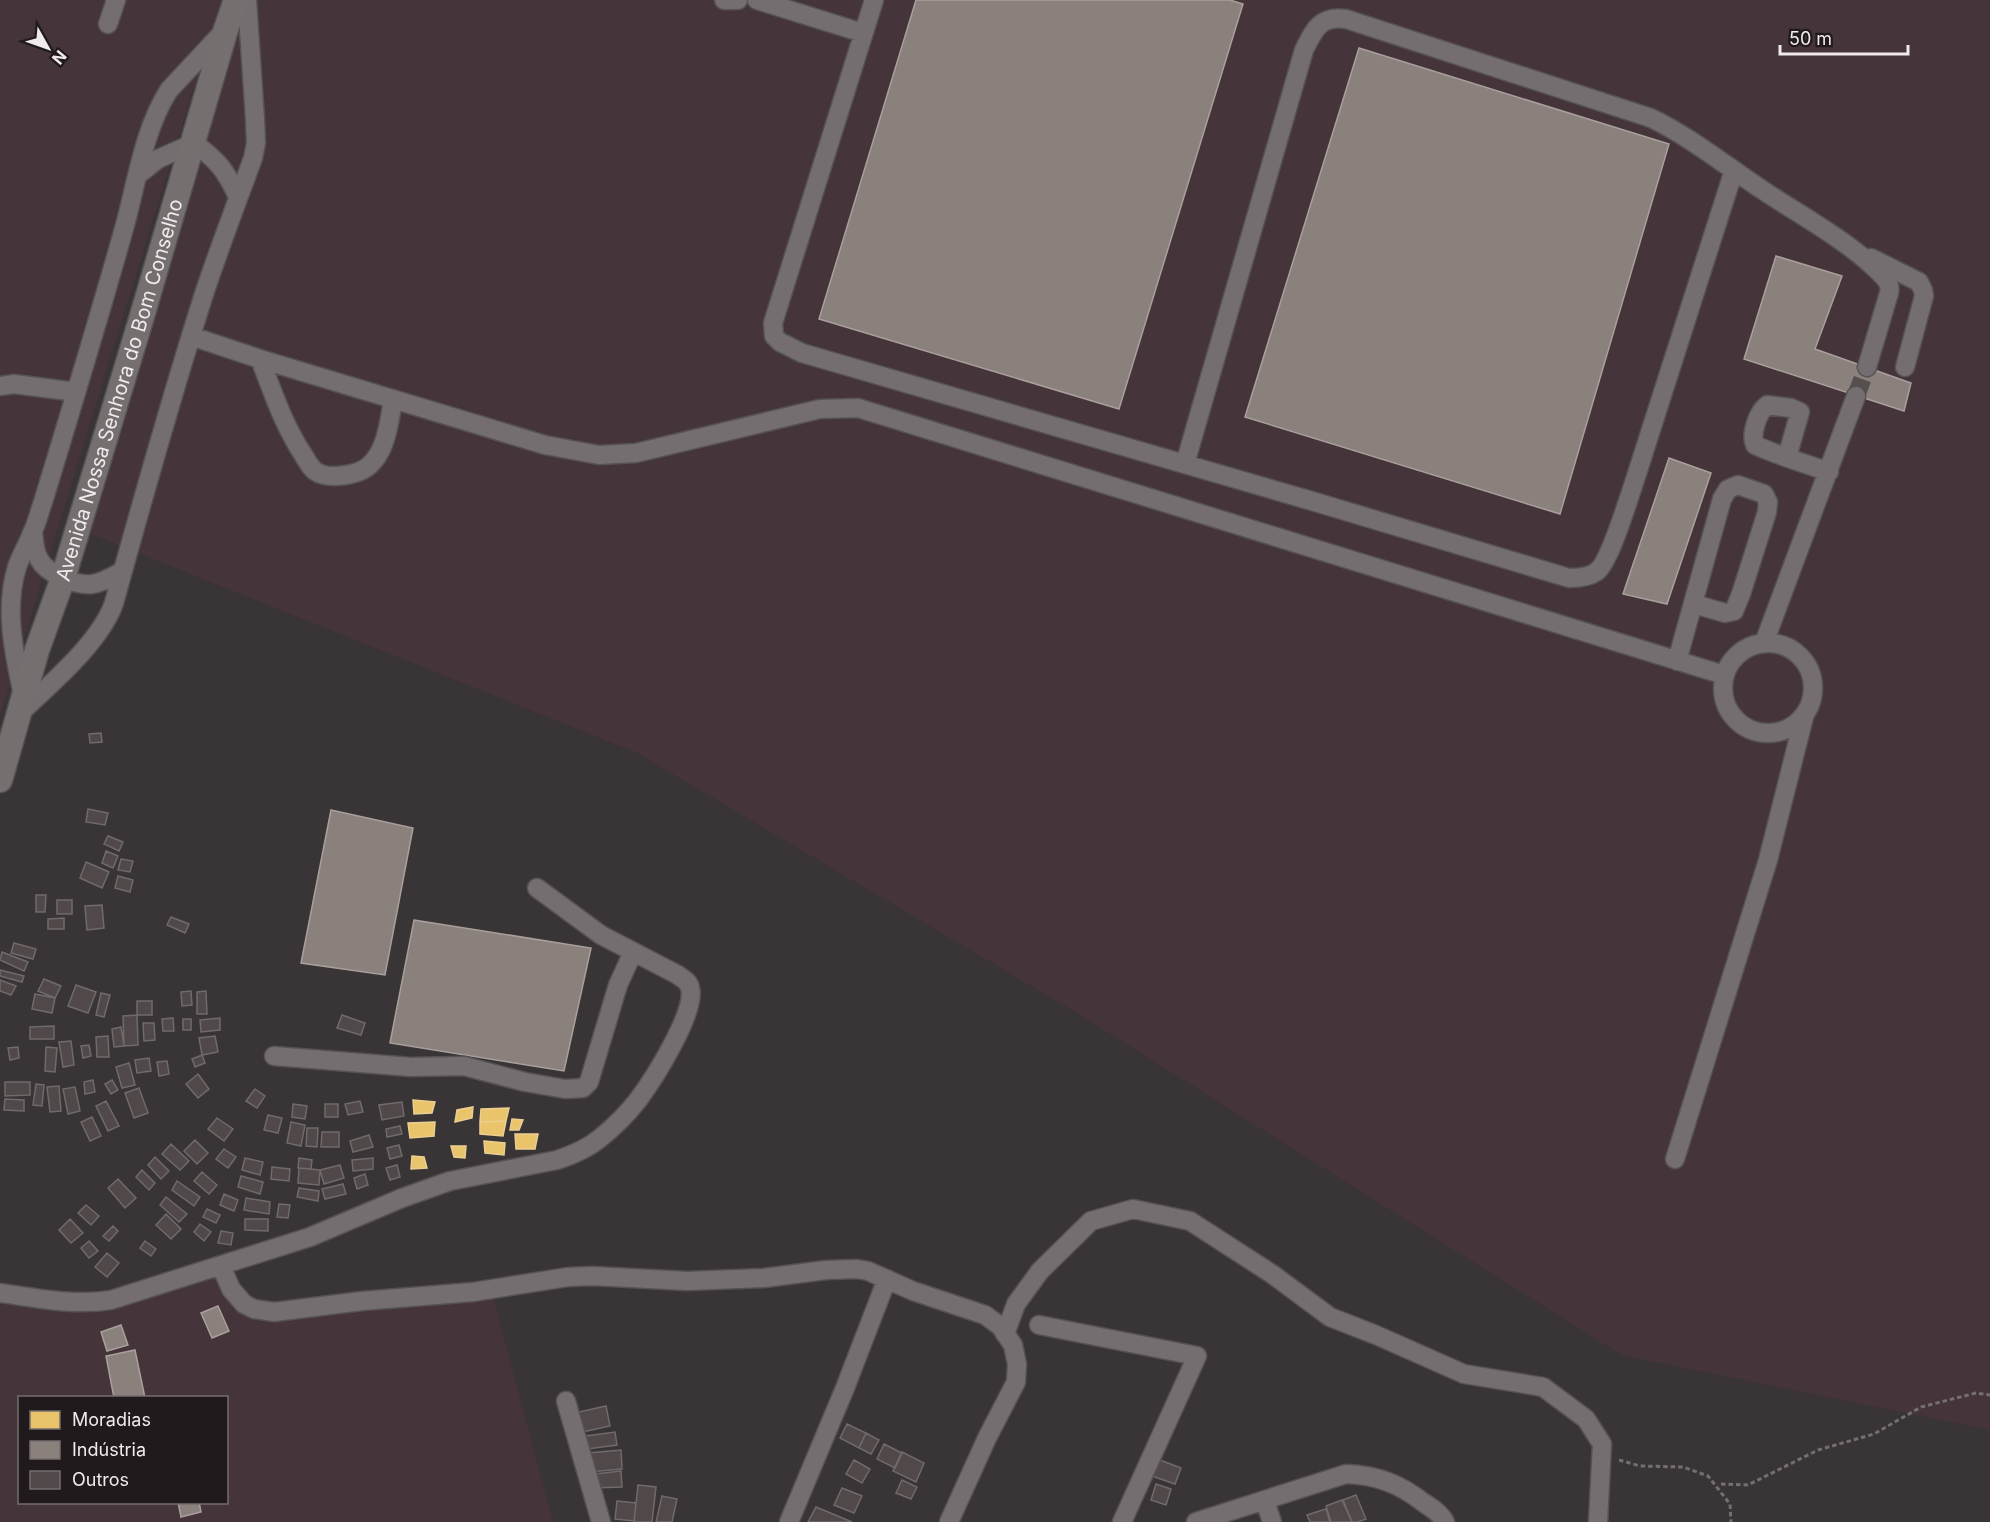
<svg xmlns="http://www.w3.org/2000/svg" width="1990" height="1522" viewBox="0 0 1990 1522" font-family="Inter,sans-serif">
	<rect width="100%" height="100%" fill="#393435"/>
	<path fill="#453439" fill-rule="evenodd" d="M 0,0 L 221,0 L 0,716 Z
		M 236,0 L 1990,0 L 1990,1430 L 1621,1355 L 1080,1015 L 637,753 L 78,529 Z
		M 214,1266 L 245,1304 L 271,1310 L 492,1292 L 553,1522 L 0,1522 L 0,1289 L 88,1301 ZM 20,1398 L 226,1398 L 226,1502 L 20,1502 Z"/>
	<path fill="#e9c46a" stroke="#ebcf91" stroke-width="1.5" d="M 413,1100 L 435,1102 L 432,1113 L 414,1114 Z
		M 473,1107 L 472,1118 L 455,1122 L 457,1110 Z
		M 509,1108 L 506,1121 L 480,1122 L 481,1109 Z
		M 512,1119 L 523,1120 L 519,1130 L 510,1130 Z
		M 506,1121 L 503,1136 L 480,1134 L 480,1122 Z
		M 435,1122 L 434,1136 L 410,1138 L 408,1123 Z
		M 515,1134 L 538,1134 L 535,1149 L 516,1149 Z
		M 484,1141 L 505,1143 L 504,1155 L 485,1153 Z
		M 451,1146 L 466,1146 L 465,1158 L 454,1157 Z
		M 412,1156 L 424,1157 L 427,1168 L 411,1169 Z"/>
	<path fill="#8a817c" stroke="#a9a09e" stroke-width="1.5" d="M 916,0 L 1230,0 L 1243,4 L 1119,409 L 819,319 Z
		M 1359,48 L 1669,144 L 1560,514 L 1245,417 Z
		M 1776,256 L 1842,276 L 1815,349 L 1911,383 L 1904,411 L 1744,359 Z
		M 1669,458 L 1711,473 L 1667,604 L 1623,594 Z
		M 331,810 L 413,828 L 385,975 L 301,963 Z
		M 414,920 L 591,948 L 564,1071 L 390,1043 Z
		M 218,1306 L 229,1331 L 212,1338 L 201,1313 Z
		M 121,1325 L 128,1345 L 107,1351 L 101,1332 Z
		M 135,1350 L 145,1398 L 114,1398 L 106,1356 Z
		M 178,1502 L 199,1502 L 201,1512 L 181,1517 Z"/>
	<path fill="#51484a" stroke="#6f6a6b" stroke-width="1.5" d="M 101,733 L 102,742 L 90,743 L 89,734 Z
		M 88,809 L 108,813 L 105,825 L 86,822 Z
		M 108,836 L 123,842 L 119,851 L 104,844 Z
		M 106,851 L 118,856 L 113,868 L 102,863 Z
		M 121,859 L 133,861 L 130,872 L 118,870 Z
		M 86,862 L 109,872 L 102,888 L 80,878 Z
		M 118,876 L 133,880 L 130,892 L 115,888 Z
		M 36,895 L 46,895 L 45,912 L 36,912 Z
		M 57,900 L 72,900 L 72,914 L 57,914 Z
		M 102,905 L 104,928 L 87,930 L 85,906 Z
		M 171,917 L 189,924 L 185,933 L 167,925 Z
		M 64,918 L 64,929 L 48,929 L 48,919 Z
		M 14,943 L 36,949 L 33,959 L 11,953 Z
		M 2,952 L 28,962 L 24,971 L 0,960 Z
		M 0,970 L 24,976 L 22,982 L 0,976 Z
		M 44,979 L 61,986 L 55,998 L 38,991 Z
		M 0,980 L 16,986 L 11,995 L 0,991 Z
		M 76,985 L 96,992 L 88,1013 L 68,1006 Z
		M 191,991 L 192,1005 L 182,1006 L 181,992 Z
		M 206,991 L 207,1014 L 197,1014 L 197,992 Z
		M 101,993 L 110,995 L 104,1017 L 96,1015 Z
		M 35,994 L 55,998 L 52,1013 L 32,1009 Z
		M 137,1001 L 152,1001 L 152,1015 L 137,1015 Z
		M 137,1015 L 138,1045 L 124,1046 L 123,1016 Z
		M 342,1015 L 365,1023 L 361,1035 L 337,1028 Z
		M 173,1018 L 174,1031 L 163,1031 L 162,1019 Z
		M 220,1018 L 220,1030 L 201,1032 L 200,1020 Z
		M 183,1019 L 191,1019 L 191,1030 L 183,1030 Z
		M 143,1023 L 154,1023 L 155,1040 L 144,1041 Z
		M 54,1026 L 54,1039 L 30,1039 L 30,1027 Z
		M 121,1027 L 124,1046 L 114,1047 L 112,1029 Z
		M 108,1036 L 109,1057 L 97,1057 L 96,1037 Z
		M 215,1036 L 218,1052 L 202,1055 L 199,1038 Z
		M 71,1041 L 74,1065 L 63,1067 L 59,1042 Z
		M 89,1045 L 91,1056 L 83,1058 L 81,1046 Z
		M 18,1047 L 19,1058 L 10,1060 L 8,1048 Z
		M 46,1047 L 57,1048 L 55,1072 L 45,1071 Z
		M 202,1055 L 205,1063 L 195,1067 L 192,1059 Z
		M 149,1058 L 151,1071 L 137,1073 L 135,1060 Z
		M 167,1061 L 169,1074 L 159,1076 L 157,1062 Z
		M 129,1063 L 135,1085 L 122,1088 L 116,1067 Z
		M 198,1074 L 209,1089 L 198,1098 L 186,1084 Z
		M 93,1080 L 95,1092 L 85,1094 L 84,1082 Z
		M 112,1080 L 118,1090 L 111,1094 L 105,1084 Z
		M 5,1082 L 30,1082 L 30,1095 L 5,1096 Z
		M 36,1084 L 44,1085 L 42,1106 L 33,1105 Z
		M 59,1086 L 61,1111 L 50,1112 L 47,1087 Z
		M 75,1087 L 80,1111 L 68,1114 L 63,1089 Z
		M 139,1088 L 148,1113 L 134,1118 L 125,1093 Z
		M 255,1089 L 265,1096 L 257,1108 L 246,1101 Z
		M 5,1099 L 24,1100 L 24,1111 L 4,1110 Z
		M 106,1101 L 119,1126 L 108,1131 L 96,1106 Z
		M 360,1101 L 363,1112 L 348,1115 L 345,1104 Z
		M 402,1102 L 404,1116 L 382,1120 L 379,1105 Z
		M 293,1104 L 307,1106 L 305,1119 L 292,1117 Z
		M 325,1104 L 338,1104 L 338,1117 L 325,1117 Z
		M 268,1115 L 282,1118 L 278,1133 L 264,1130 Z
		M 92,1117 L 101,1136 L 90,1141 L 81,1122 Z
		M 217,1118 L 233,1129 L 224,1141 L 208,1129 Z
		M 291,1122 L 305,1125 L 301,1146 L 287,1143 Z
		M 400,1126 L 402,1134 L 387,1137 L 386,1129 Z
		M 307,1128 L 318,1128 L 317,1147 L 306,1146 Z
		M 322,1132 L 339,1132 L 339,1147 L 321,1147 Z
		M 369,1135 L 373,1147 L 353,1152 L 350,1141 Z
		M 195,1140 L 208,1153 L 197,1164 L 184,1151 Z
		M 171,1144 L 189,1161 L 180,1170 L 162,1154 Z
		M 399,1145 L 402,1156 L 390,1159 L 387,1148 Z
		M 224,1149 L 236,1157 L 228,1168 L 216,1159 Z
		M 155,1157 L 169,1171 L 161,1179 L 148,1165 Z
		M 245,1158 L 263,1162 L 260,1175 L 242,1170 Z
		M 299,1158 L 312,1160 L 311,1169 L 298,1168 Z
		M 373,1158 L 373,1169 L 353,1171 L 352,1160 Z
		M 340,1165 L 344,1178 L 324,1184 L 320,1170 Z
		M 397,1165 L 400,1177 L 390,1180 L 386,1168 Z
		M 272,1167 L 290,1169 L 289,1181 L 271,1179 Z
		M 299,1168 L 320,1170 L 319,1185 L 298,1183 Z
		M 142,1170 L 155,1183 L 149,1190 L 136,1177 Z
		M 202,1172 L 217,1185 L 209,1194 L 194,1181 Z
		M 365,1174 L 368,1185 L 357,1189 L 354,1178 Z
		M 241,1176 L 263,1182 L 260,1194 L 238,1187 Z
		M 118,1179 L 136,1198 L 125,1208 L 108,1188 Z
		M 177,1181 L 200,1197 L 194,1206 L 172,1190 Z
		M 343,1184 L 346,1194 L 325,1199 L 322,1189 Z
		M 299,1188 L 319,1191 L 318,1201 L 297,1197 Z
		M 224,1194 L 238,1200 L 234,1211 L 220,1205 Z
		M 166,1197 L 187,1214 L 179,1222 L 160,1205 Z
		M 246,1198 L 270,1202 L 269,1214 L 244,1210 Z
		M 279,1204 L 290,1205 L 288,1218 L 277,1217 Z
		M 86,1205 L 99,1216 L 91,1225 L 78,1213 Z
		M 207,1209 L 220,1215 L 216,1223 L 203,1217 Z
		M 166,1214 L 181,1229 L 171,1239 L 156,1225 Z
		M 70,1219 L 83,1233 L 71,1243 L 59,1230 Z
		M 245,1219 L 268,1219 L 268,1231 L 245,1230 Z
		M 200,1224 L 211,1232 L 204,1241 L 194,1232 Z
		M 113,1226 L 118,1231 L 109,1241 L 103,1236 Z
		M 221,1231 L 233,1233 L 231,1245 L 218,1243 Z
		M 89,1241 L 98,1251 L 89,1258 L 81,1248 Z
		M 145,1241 L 156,1249 L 151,1256 L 140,1248 Z
		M 107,1253 L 119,1263 L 107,1277 L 95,1267 Z
		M 606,1406 L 610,1426 L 582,1432 L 579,1412 Z
		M 847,1424 L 866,1433 L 859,1448 L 840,1438 Z
		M 615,1432 L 617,1445 L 587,1449 L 586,1436 Z
		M 866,1433 L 879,1440 L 871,1454 L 859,1448 Z
		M 884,1444 L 902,1453 L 895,1468 L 877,1459 Z
		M 621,1450 L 622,1469 L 590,1472 L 588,1453 Z
		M 902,1452 L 924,1463 L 916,1482 L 893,1471 Z
		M 1152,1457 L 1181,1468 L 1175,1484 L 1146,1474 Z
		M 854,1460 L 870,1469 L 862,1483 L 846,1474 Z
		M 621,1471 L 622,1487 L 594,1488 L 595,1474 Z
		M 902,1480 L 917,1487 L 911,1499 L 896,1493 Z
		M 1156,1484 L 1171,1489 L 1166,1505 L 1151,1500 Z
		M 638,1485 L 656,1487 L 652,1522 L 634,1522 Z
		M 842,1488 L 862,1496 L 854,1513 L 834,1505 Z
		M 1356,1495 L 1366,1519 L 1358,1522 L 1352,1522 L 1343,1500 Z
		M 662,1496 L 677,1499 L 672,1522 L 656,1522 Z
		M 1342,1500 L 1352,1522 L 1331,1522 L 1326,1506 Z
		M 617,1501 L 636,1503 L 634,1521 L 615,1519 Z
		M 816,1507 L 852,1522 L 808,1522 Z
		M 1326,1509 L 1330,1522 L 1310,1522 L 1307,1515 Z"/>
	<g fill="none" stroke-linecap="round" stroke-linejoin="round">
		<path stroke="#554f50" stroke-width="18" stroke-dasharray="18 9" stroke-linecap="butt" d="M 1856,396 L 1867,367"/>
		<defs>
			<path id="minor" d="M 724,0 L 738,0
				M 757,0 L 863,33
				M 874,0 L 773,323 L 774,336 L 780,342 L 802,353 L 1312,501 L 1569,578 C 1578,578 1589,577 1596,572 C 1609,564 1627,503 1633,486 L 1734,170
				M 108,24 L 116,0
				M 139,174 L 158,159 L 194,143 C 218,161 225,169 238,197
				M 1871,258 L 1919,282 L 1923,290 L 1924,296 L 1905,367
				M 191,336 L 260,359 L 545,445 L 599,455 L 636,453 L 820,409 L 858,408 L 1724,675
				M 260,359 C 273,393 284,426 304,456 C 307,461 310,467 315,471 C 326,479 343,476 355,473 C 385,465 389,425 393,399
				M 0,386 L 14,384 L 76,392
				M 1787,457 L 1800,412 L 1791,408 L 1767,405 C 1758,412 1750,434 1755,445 C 1779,456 1804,463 1829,472
				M 1185,464 L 1304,50 C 1314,30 1320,15 1346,19 L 1651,118 C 1692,138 1726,166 1764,191 C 1800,215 1850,242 1881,274 C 1887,280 1891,285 1889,293 L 1867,367
				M 33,531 C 34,541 34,551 39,559 C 47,574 76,586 93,584 C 104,582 113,576 123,571
				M1723 688a45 45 0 1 1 90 0a45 45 0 1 1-90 0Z
				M 1764,643 L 1856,396
				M 1677,661 L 1722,499 L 1728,489 L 1738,485 L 1764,494 L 1768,502 L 1767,512 L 1741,594 L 1734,611 L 1725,613 L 1694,604
				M 23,695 C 14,653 4,609 17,567 C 21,555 28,544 32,533 C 37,523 39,513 43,502 C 71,410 99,318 125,225 C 137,181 144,129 169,90 L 225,30
				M 19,714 C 50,684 100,643 114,603 C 143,498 172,394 205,291 C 220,246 237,202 253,158 L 256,143 L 255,119 L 247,0
				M 274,1056 L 411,1067 L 464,1066 L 525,1082 L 565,1089 L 583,1088 L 589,1082 L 618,985 L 633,952
				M 1675,1159 L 1768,860 L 1804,717
				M 221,1266 L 231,1289 L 244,1304 L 254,1309 L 274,1312 L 362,1301 L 473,1292 L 568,1277 L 593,1276 L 687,1281 L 764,1278 L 826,1270 L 857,1269 L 868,1271 L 913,1291 L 985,1315 L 1000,1326 L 1013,1345 L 1017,1364 L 1016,1382 L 987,1438 L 949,1522
				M 0,1293 C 37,1298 74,1306 111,1300 L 310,1237 L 402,1198 L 450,1181 L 557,1160 C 572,1155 587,1149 599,1139 C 613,1128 627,1114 638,1100 C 653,1080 697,1011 690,988 C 689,981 683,979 678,975 L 601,935 L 537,888
				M 1039,1325 L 1197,1356 L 1122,1522
				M 1005,1334 L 1016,1304 L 1040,1271 L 1091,1221 L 1133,1209 L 1190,1221 L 1272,1274 L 1330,1317 L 1376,1335 L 1464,1374 L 1543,1387 L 1586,1419 L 1602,1444 L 1598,1522
				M 566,1401 L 601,1522
				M 1265,1501 L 1272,1522
				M 789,1522 L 845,1388 L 887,1279
				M 1196,1522 L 1346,1474 C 1377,1475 1400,1484 1424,1503 C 1432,1508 1440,1513 1445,1522"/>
			<g id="major">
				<path id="s1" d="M 0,780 L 37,650 L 63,578 L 140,323 L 226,29 L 236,0"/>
			</g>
		</defs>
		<use href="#minor" stroke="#565253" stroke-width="21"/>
		<use href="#major" stroke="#565253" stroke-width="27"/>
		<path stroke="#746f70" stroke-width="3" stroke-dasharray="4.5 3" stroke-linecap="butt" d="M 1619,1460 L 1640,1466 L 1683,1467 L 1708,1476 L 1730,1504 L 1731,1522
			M 1721,1484 L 1748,1485 L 1818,1450 L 1874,1434 L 1921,1407 L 1976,1393 L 1990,1395"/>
		<use href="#minor" stroke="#746e70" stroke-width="18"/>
		<use href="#major" stroke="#756f70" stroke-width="24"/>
	</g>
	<g text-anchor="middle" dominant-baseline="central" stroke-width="6" stroke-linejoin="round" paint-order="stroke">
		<g font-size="20" fill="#f1eaec" stroke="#201a1c">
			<text stroke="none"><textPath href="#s1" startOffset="408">Avenida Nossa Senhora do Bom Conselho</textPath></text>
		</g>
	</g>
	<rect x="18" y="1396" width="210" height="108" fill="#201a1c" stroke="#746d6f" stroke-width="1.5"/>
	<rect x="30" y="1411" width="30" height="18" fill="#e9c46a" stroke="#746d6f" stroke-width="1.5"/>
	<text x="72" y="1426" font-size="18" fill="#f1eaec">Moradias</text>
	<rect x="30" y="1441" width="30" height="18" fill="#8a817c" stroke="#746d6f" stroke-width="1.5"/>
	<text x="72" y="1456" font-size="18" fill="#f1eaec">Indústria</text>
	<rect x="30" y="1471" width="30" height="18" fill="#51484a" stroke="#746d6f" stroke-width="1.5"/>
	<text x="72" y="1486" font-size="18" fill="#f1eaec">Outros</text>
	<g transform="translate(48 48) rotate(130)" stroke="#201a1c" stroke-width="4.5" paint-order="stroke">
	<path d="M0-4.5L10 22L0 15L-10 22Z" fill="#f1eaec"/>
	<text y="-9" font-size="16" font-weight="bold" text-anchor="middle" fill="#f1eaec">N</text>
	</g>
	<path d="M1780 45v9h128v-9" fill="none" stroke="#f1eaec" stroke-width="3"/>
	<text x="1789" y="45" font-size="18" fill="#f1eaec" stroke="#201a1c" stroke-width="4.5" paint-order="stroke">50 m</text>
</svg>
